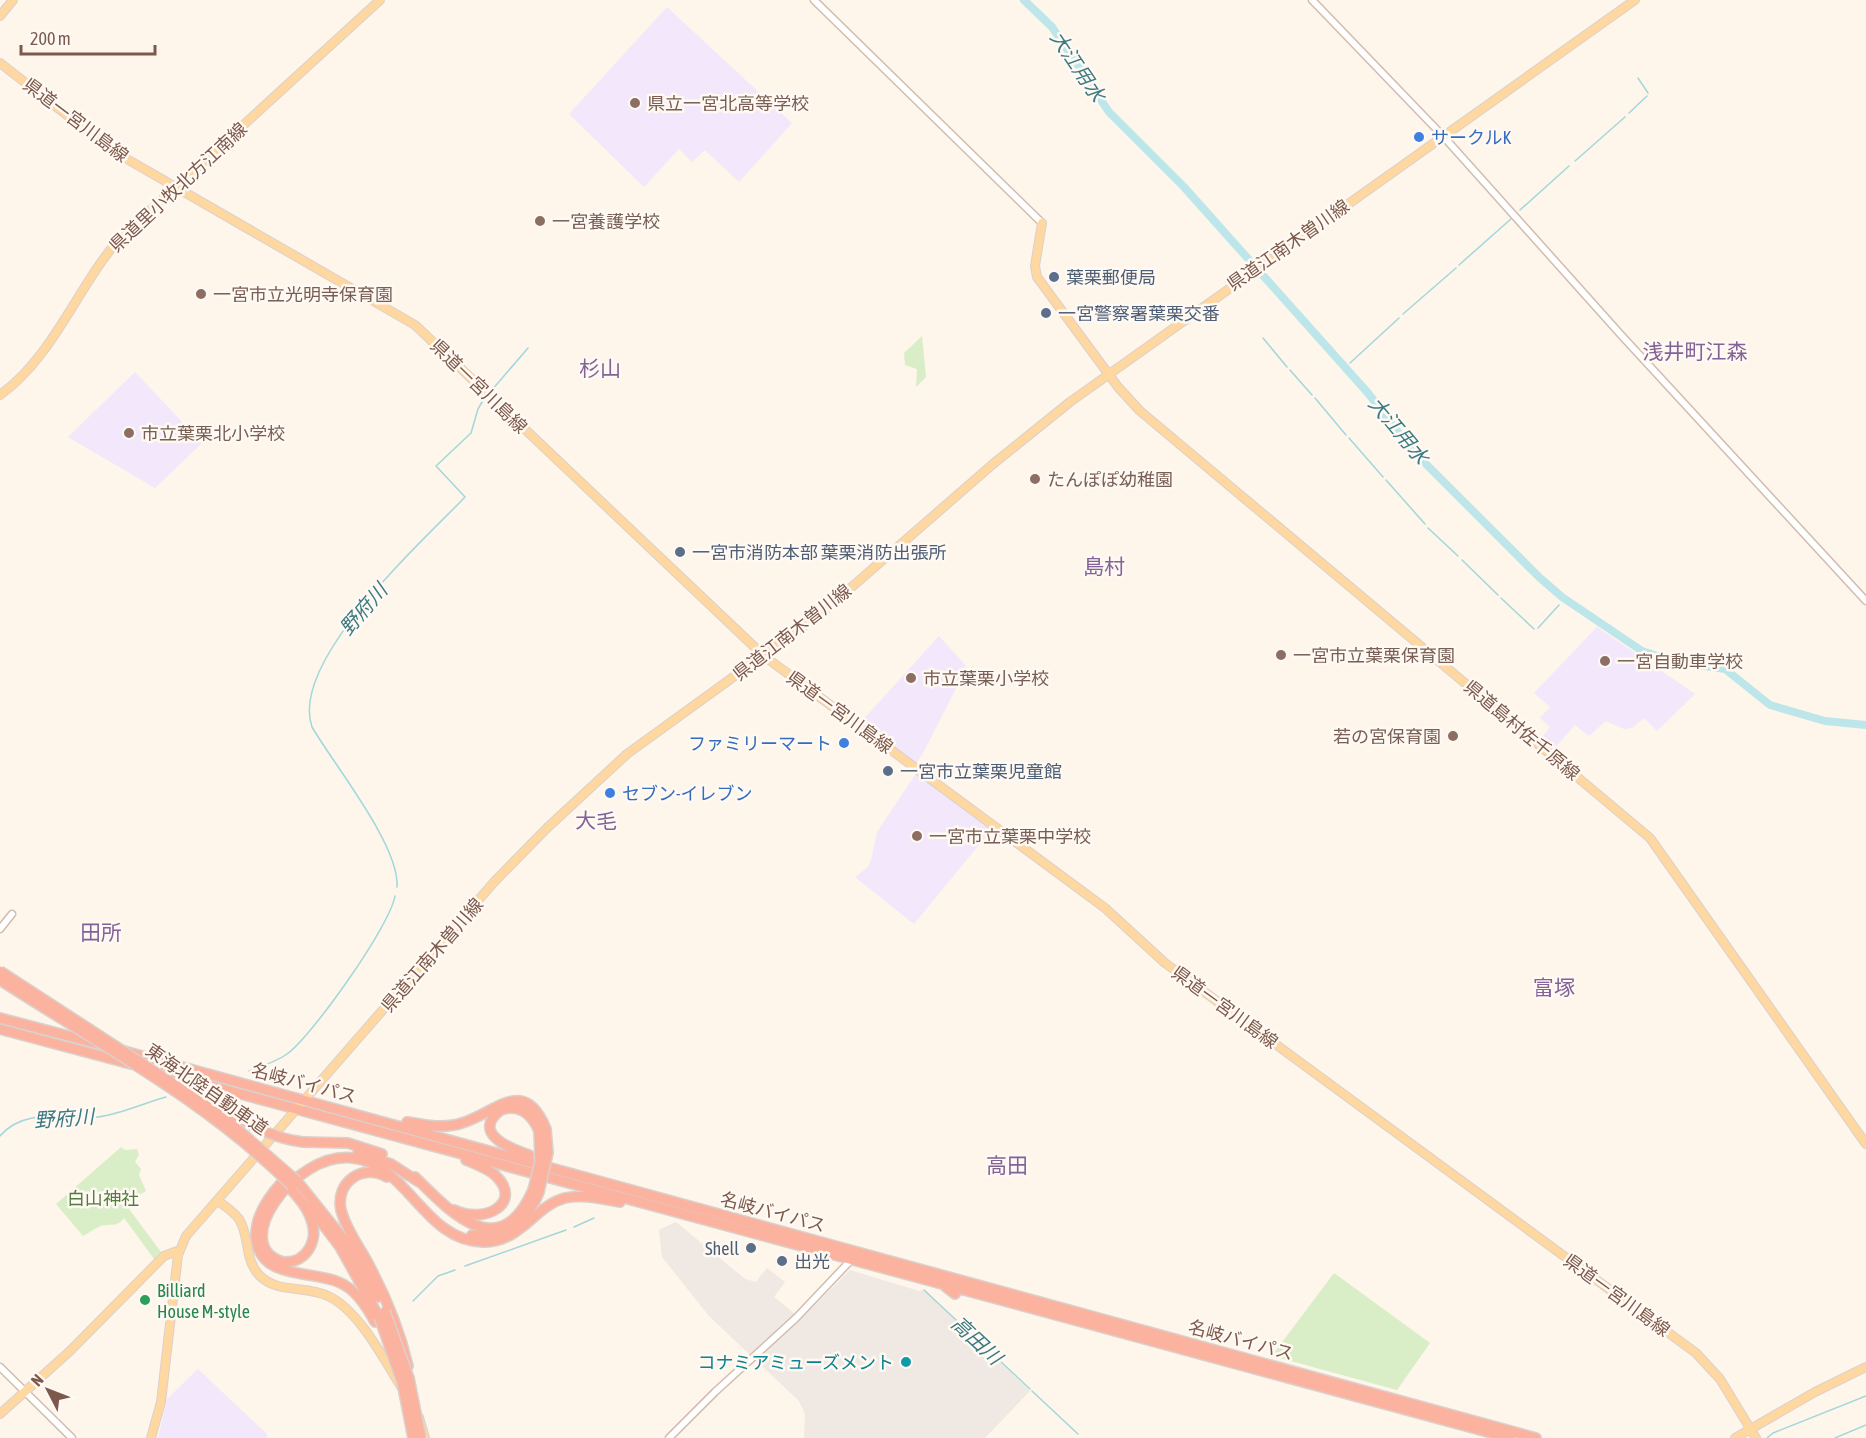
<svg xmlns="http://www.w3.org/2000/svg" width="1866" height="1438" viewBox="0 0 1866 1438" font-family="'Asap Condensed','Noto Sans JP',sans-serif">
	<rect width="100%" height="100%" fill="#fef5eb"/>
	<path fill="#efe8e3" d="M 676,1222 L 745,1279 L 756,1282 L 767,1268 L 785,1282 L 774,1297 L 801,1319 L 850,1270 L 919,1291 L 925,1290 L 1030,1391 L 985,1438 L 804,1438 L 805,1414 L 799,1401 L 709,1316 L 662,1257 L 659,1230 Z"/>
	<path fill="#f2e7fb" d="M 667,7 L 792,123 L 739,182 L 705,150 L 692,162 L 679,149 L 644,187 L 569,114 Z
		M 135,372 L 202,443 L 155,488 L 68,437 Z
		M 1597,627 L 1695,694 L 1657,731 L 1644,718 L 1632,728 L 1624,729 L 1606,721 L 1589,736 L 1575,725 L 1551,752 L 1539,741 L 1550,727 L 1540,718 L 1550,707 L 1534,693 Z
		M 939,636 L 967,667 L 922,755 L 916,763 L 860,723 Z
		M 920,774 L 992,829 L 914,924 L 855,877 L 867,868 L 871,861 L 877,832 L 915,775 Z
		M 198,1369 L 267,1434 L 267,1438 L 158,1438 L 167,1399 Z"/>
	<path fill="#d9eec7" d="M 922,336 L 926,377 L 916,387 L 917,369 L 905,365 L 904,353 Z
		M 121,1147 L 125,1150 L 137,1149 L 139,1155 L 135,1162 L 141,1169 L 139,1175 L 146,1191 L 132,1199 L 136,1204 L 129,1209 L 164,1256 L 157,1263 L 124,1218 C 117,1228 110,1223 101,1226 C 97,1227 87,1234 83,1236 L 56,1204 Z
		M 1334,1273 L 1430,1343 L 1397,1390 L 1276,1357 L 1274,1353 Z"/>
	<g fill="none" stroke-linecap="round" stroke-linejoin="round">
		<path stroke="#a2d7dc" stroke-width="1.5" d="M 1638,78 L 1648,93
			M 1629,113 L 1647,96
			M 1575,161 L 1625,117
			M 1520,210 L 1569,166
			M 1459,265 L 1512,218
			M 1403,314 L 1456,268
			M 1263,338 L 1287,367
			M 1350,363 L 1399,318
			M 1290,370 L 1312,395
			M 491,391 L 528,348
			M 1315,398 L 1346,435
			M 1349,438 L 1383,477
			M 1386,480 L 1425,524
			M 1428,528 L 1458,556
			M 1462,560 L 1498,595
			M 1501,598 L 1534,629
			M 1538,628 L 1559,605
			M 397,887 C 400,846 334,765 312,727 C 289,661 422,542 465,497 L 436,466 L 471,433 L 478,409 L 485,397
			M 249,1071 C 262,1066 276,1062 287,1054 C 312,1036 390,926 395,896
			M 0,1136 C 26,1106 64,1121 98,1117 C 121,1114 144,1103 166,1097
			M 574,1227 L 594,1218
			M 465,1266 L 566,1230
			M 924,1290 L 1030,1389
			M 413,1301 L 438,1276 L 455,1270
			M 1032,1391 L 1078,1434
			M 1767,1438 L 1773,1433 L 1866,1396
			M 1835,1438 L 1866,1425"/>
		<path stroke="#bde6ea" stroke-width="8" d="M 1024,0 L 1052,27 L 1109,112 L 1184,187 L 1368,393 L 1411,449 L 1539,577 L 1562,597 L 1642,651 L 1672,661 L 1725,669 L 1770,705 L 1825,721 L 1866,725"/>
		<defs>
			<path id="minor" d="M 814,0 L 1042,223
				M 1312,0 L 1443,136 L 1622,336 L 1866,601
				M 0,929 L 12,914
				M 0,1367 L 72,1438
				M 669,1438 L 715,1392 L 796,1318 L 853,1258"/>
			<path id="major" d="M 0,16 L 13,0
				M 0,63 L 113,151 L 415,325 L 764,656 L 1105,908 L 1165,963 L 1696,1353 L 1720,1379 L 1756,1438
				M 1042,223 L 1035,266 L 1037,277 L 1118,387 L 1140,411 L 1650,838 L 1866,1144
				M 0,395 C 54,356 77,287 120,238 L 380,0
				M 218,1201 C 225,1206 234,1212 239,1219 C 250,1236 244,1259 259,1275 C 277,1294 306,1285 328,1296 C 359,1310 384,1360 402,1388
				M 0,1414 L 70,1351 L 164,1256 L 180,1250
				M 419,1417 L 425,1438
				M 151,1438 L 161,1402 L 178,1255 L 186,1236 L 495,881 L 547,828 L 627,754 L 823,612 L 993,464 L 1070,402 L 1635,0
				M 1735,1438 L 1815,1392 L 1866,1367"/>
			<path id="highway" d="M 0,1018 L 99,1044
				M 0,1029 L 131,1064
				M 124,1051 L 1536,1438
				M 156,1071 L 1510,1438
				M 407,1122 C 424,1125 445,1129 462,1123 C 496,1113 524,1075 546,1129
				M 303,1142 L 348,1143 L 382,1154
				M 358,1153 L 391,1164 L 419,1182
				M 529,1155 C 511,1149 470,1133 501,1110 C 520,1103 532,1115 539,1131
				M 387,1177 C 363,1163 335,1182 341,1210 C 346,1230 361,1249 370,1267 C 387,1299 400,1332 408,1366
				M 415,1177 C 451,1213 500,1265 533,1190
				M 283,1181 C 269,1196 255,1215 256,1237 C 259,1283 319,1268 346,1286 C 359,1294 368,1309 375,1322
				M 297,1181 L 346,1242 L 378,1297
				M 290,1188 C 298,1197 307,1207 311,1219 C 319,1240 307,1263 284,1262 C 227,1248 293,1151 353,1158 C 408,1164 424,1241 483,1242 C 522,1242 534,1206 565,1198 C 583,1194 602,1199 620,1202
				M 309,1206 L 340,1247 L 379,1317
				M 454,1210 C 486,1225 524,1202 495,1175 C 487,1168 475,1164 466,1160
				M 472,1235 C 503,1237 528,1221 539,1192
				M 941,1283 L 955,1294"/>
		</defs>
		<use href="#minor" stroke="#d2bcae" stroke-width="9"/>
		<use href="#major" stroke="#dad1cd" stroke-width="10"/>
		<use href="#highway" stroke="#dad1cd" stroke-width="12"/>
		<use href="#minor" stroke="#fff" stroke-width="6"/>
		<use href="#major" stroke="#ffd7a1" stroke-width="8"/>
		<use href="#highway" stroke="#fbb29f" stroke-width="9"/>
		<defs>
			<path id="highway-bridge" d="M 0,971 L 220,1114 L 297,1181
				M 0,980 C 100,1045 207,1101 292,1186
				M 203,1095 C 235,1115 265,1138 303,1142
				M 533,1190 L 540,1162 L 539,1131
				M 539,1192 L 548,1153 L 546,1129
				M 385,1311 L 409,1378 L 421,1438
				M 379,1317 L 402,1382 L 413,1438"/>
		</defs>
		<use href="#highway-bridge" stroke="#dad1cd" stroke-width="12" stroke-linecap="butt"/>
		<use href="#highway-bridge" stroke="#fbb29f" stroke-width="9"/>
	</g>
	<g fill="#8d6e63" stroke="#fff9f3" stroke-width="2">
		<circle cx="635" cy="103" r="6"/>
		<circle cx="540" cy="221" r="6"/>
		<circle cx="201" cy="294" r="6"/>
		<circle cx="129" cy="433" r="6"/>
		<circle cx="1035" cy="479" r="6"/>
		<circle cx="1281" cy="655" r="6"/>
		<circle cx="1605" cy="661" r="6"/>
		<circle cx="911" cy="678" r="6"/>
		<circle cx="1453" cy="736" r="6"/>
		<circle cx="917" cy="836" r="6"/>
	</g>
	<g fill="#3f7fe0" stroke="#fff9f3" stroke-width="2">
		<circle cx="1419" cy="137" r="6"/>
		<circle cx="844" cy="743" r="6"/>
		<circle cx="610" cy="793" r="6"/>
	</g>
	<g fill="#5c6f8a" stroke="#fff9f3" stroke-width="2">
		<circle cx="1054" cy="277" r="6"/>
		<circle cx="1046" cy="313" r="6"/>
		<circle cx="680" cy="552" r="6"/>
		<circle cx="888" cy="771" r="6"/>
		<circle cx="751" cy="1248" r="6"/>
		<circle cx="782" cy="1261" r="6"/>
	</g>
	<circle fill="#2e9e5b" stroke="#fff9f3" stroke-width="2" cx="145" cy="1300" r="6"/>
	<circle fill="#0f9aa8" stroke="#fff9f3" stroke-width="2" cx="906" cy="1362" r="6"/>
	<g text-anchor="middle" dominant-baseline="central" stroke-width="5" stroke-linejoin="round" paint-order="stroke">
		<g font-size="18" fill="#785e54" stroke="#fff9f3" text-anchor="start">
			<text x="647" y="103">県立一宮北高等学校</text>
			<text x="552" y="221">一宮養護学校</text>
			<text x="213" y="294">一宮市立光明寺保育園</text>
			<text x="141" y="433">市立葉栗北小学校</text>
			<text x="1047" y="479">たんぽぽ幼稚園</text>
			<text x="1293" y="655">一宮市立葉栗保育園</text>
			<text x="1617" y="661">一宮自動車学校</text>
			<text x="923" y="678">市立葉栗小学校</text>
			<text x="1441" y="736" text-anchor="end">若の宮保育園</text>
			<text x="929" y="836">一宮市立葉栗中学校</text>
		</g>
		<g font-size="18" fill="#7c594b" stroke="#fff9f3">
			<text transform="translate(76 120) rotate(37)">県道一宮川島線</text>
			<text transform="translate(178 187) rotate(-43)">県道里小牧北方江南線</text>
			<text transform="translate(1288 245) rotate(-35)">県道江南木曽川線</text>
			<text transform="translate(479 386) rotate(44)">県道一宮川島線</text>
			<text transform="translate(792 632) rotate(-38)">県道江南木曽川線</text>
			<text transform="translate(840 712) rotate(36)">県道一宮川島線</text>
			<text transform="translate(1522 730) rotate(40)">県道島村佐千原線</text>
			<text transform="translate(432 955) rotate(-49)">県道江南木曽川線</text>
			<text transform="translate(1225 1007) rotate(36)">県道一宮川島線</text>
			<text transform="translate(304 1083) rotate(15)">名岐バイパス</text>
			<text transform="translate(207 1089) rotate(35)">東海北陸自動車道</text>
			<text transform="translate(773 1212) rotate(15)">名岐バイパス</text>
			<text transform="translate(1617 1295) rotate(36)">県道一宮川島線</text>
			<text transform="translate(1241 1340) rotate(15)">名岐バイパス</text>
		</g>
		<g font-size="18" fill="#366cbe" stroke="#fff9f3" text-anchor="start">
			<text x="1431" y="137">サークルK</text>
			<text x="832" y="743" text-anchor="end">ファミリーマート</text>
			<text x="622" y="793">セブン-イレブン</text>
		</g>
		<g font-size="18" fill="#4e5e75" stroke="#fff9f3" text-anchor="start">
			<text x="1066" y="277">葉栗郵便局</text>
			<text x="1058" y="313">一宮警察署葉栗交番</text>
			<text x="692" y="552">一宮市消防本部 葉栗消防出張所</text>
			<text x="900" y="771">一宮市立葉栗児童館</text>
			<text x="739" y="1248" text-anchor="end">Shell</text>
			<text x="794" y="1261">出光</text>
		</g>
		<g font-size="18" fill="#547c3f" stroke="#fff9f3">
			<text x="103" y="1198">白山神社</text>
		</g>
		<g font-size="18" fill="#27864d" stroke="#fff9f3" text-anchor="start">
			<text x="157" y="1290">Billiard<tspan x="157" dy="21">House M-style</tspan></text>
		</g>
		<g font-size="18" fill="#0d838f" stroke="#fff9f3" text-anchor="end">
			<text x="894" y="1362">コナミアミューズメント</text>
		</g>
		<g font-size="20" font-style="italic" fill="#3c7a82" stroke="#fff9f3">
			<text transform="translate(1078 66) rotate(56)">大江用水</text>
			<text transform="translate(1399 430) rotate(50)">大江用水</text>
			<text transform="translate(363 609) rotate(-49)">野府川</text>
			<text transform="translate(64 1118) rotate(-4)">野府川</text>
			<text transform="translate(977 1340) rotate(43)">高田川</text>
		</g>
		<g font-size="21" fill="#836397" stroke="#fff9f3">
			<text x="1695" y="351">浅井町江森</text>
			<text x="600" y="368">杉山</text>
			<text x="1104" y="566">島村</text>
			<text x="596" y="820">大毛</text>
			<text x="101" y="932">田所</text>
			<text x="1554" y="987">富塚</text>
			<text x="1007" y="1165">高田</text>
		</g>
	</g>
	<g transform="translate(48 1390) rotate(312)" stroke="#fff9f3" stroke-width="4.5" paint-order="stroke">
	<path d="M0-4.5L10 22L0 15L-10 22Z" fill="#7c594b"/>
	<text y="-9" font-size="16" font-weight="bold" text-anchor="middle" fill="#7c594b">N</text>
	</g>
	<path d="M21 45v9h134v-9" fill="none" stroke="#7c594b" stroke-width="3"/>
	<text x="30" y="45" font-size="18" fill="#7c594b" stroke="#fff9f3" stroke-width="4.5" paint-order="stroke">200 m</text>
</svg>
